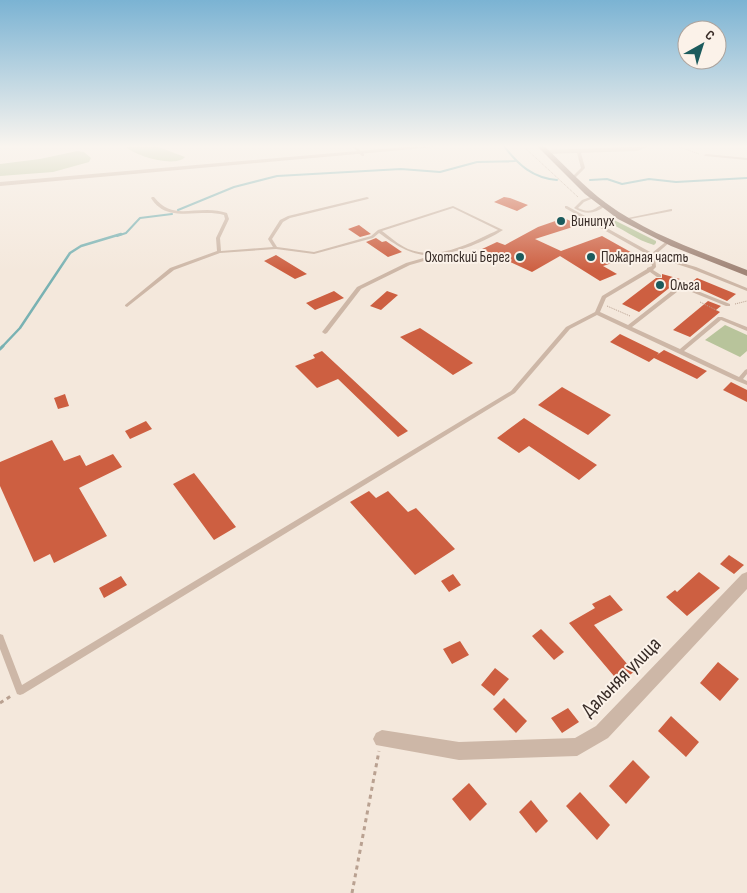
<svg xmlns="http://www.w3.org/2000/svg" width="747" height="893" viewBox="0 0 747 893" font-family="'Sofia Sans Condensed',sans-serif">
	<rect width="100%" height="100%" fill="#f4e8dc"/>
	<path fill="#b8c49b" d="M 125,146 L 156,146 L 185,157 C 176,168 134,156 125,146 Z
		M 77,151 L 84,152 L 91,158 L 89,162 L 53,172 L 0,176 L 0,164 L 40,159 Z
		M 608,217 L 656,241 L 656,243 L 654,245 C 636,240 622,228 605,221 Z
		M 725,325 L 747,335 L 747,351 L 740,357 L 705,340 Z"/>
	<g fill="none" stroke-linecap="round" stroke-linejoin="round">
		<path stroke="#79b2b3" stroke-width="2" d="M 504,146 C 518,165 533,178 557,180
			M 590,180 L 607,179 L 622,184 L 649,179 L 676,182 L 747,178
			M 178,210 L 234,187 L 277,176 L 401,169 L 440,172 L 477,162 L 515,161
			M 117,236 L 126,233 L 140,218 L 172,214"/>
		<path stroke="#79b2b3" stroke-width="2.5" d="M 1,348 L 20,328 L 70,253 L 81,246 L 121,234"/>
		<path stroke="#79b2b3" stroke-width="3" d="M 0,349 L 3,346"/>
	</g>
	<path fill="#cd5f41" d="M 504,197 L 510,198 L 528,205 L 517,211 L 494,202 Z
		M 564,218 L 579,225 L 535,239 L 561,251 L 602,236 L 636,255 L 603,266 L 617,274 L 600,281 L 560,256 L 532,272 L 482,249 L 497,242 L 505,245 L 538,227 Z
		M 359,225 L 371,234 L 360,237 L 348,229 Z
		M 376,238 L 382,242 L 386,241 L 402,252 L 388,257 L 366,242 Z
		M 276,255 L 307,274 L 295,279 L 264,261 Z
		M 662,274 L 680,279 L 672,281 L 673,285 L 639,312 L 622,304 L 656,278 L 662,278 Z
		M 697,278 L 736,294 L 727,301 L 689,284 Z
		M 334,291 L 344,298 L 315,310 L 306,303 Z
		M 387,291 L 398,295 L 381,310 L 370,306 Z
		M 708,301 L 721,306 L 716,310 L 720,312 L 690,337 L 673,330 Z
		M 420,328 L 473,363 L 453,375 L 400,337 Z
		M 620,334 L 659,353 L 657,355 L 664,350 L 707,371 L 697,379 L 654,358 L 649,362 L 610,342 Z
		M 322,351 L 408,431 L 398,437 L 338,379 L 317,388 L 295,366 L 315,358 L 313,355 Z
		M 731,382 L 747,390 L 747,402 L 723,390 Z
		M 562,387 L 611,415 L 588,435 L 538,405 Z
		M 65,394 L 69,406 L 58,409 L 54,398 Z
		M 524,418 L 597,465 L 579,480 L 529,446 L 519,453 L 497,438 Z
		M 146,421 L 152,429 L 130,439 L 125,431 Z
		M 52,440 L 64,461 L 80,455 L 86,466 L 113,454 L 122,467 L 79,488 L 107,536 L 54,563 L 50,554 L 34,562 L 0,486 L 0,462 Z
		M 194,473 L 236,527 L 214,540 L 173,484 Z
		M 369,491 L 376,498 L 388,491 L 408,512 L 416,508 L 455,549 L 415,575 L 350,502 Z
		M 729,555 L 744,565 L 734,574 L 720,564 Z
		M 699,572 L 720,588 L 687,616 L 666,597 L 675,590 L 677,592 Z
		M 453,574 L 461,585 L 449,592 L 441,581 Z
		M 121,576 L 127,585 L 104,598 L 99,588 Z
		M 610,595 L 623,610 L 594,625 L 634,672 L 619,682 L 569,623 L 595,608 L 592,604 Z
		M 541,629 L 564,652 L 554,660 L 532,636 Z
		M 460,641 L 469,655 L 452,664 L 443,649 Z
		M 718,662 L 739,679 L 720,701 L 700,683 Z
		M 495,668 L 509,679 L 494,696 L 481,685 Z
		M 504,698 L 527,721 L 516,733 L 493,709 Z
		M 568,708 L 579,722 L 562,733 L 551,718 Z
		M 671,716 L 699,742 L 686,757 L 658,731 Z
		M 633,760 L 650,777 L 626,804 L 609,786 Z
		M 469,783 L 487,804 L 470,821 L 452,799 Z
		M 580,792 L 610,825 L 597,840 L 566,806 Z
		M 531,800 L 548,821 L 536,833 L 519,812 Z"/>
	<g fill="none" stroke-linecap="round" stroke-linejoin="round">
		<path stroke="#b9a191" stroke-width="1" stroke-dasharray="1 1" stroke-linecap="butt" d="M 523,146 L 578,197
			M 677,146 L 699,154
			M 700,302 L 718,311
			M 735,304 L 747,301
			M 607,306 L 630,316"/>
		<path stroke="#b9a191" stroke-width="3" stroke-dasharray="4 4" stroke-linecap="butt" d="M 0,703 L 11,696
			M 352,893 L 379,751"/>
		<path fill="#cdb7a7" fill-rule="evenodd" d="M 352,146 L 355,146 L 364,154 L 364,156 L 362,156 Z
			M 580,149 L 583,150 L 581,153 L 585,168 L 574,179 L 572,179 L 572,177 L 581,168 L 577,153 Z
			M 706,154 L 747,158 L 747,160 L 705,156 L 704,155 Z
			M 593,196 L 596,197 L 584,202 L 578,208 C 594,215 593,207 605,204 L 605,206 C 595,214 585,215 574,208 L 582,200 Z
			M 152,197 L 154,197 C 170,217 185,210 207,210 C 214,210 221,211 227,213 L 229,219 L 220,238 L 221,251 L 273,247 L 268,239 L 280,220 L 288,216 L 367,197 L 369,198 L 368,199 L 290,218 L 283,222 L 272,239 L 277,247 L 314,252 L 371,236 L 378,230 L 453,206 L 503,230 C 486,241 457,253 437,255 L 438,256 L 438,257 L 410,265 L 361,289 L 327,333 L 325,334 L 322,332 L 357,287 L 406,263 L 434,255 C 412,257 396,245 379,233 L 373,238 L 314,254 L 276,249 L 220,253 L 174,270 L 127,307 L 125,306 L 125,305 L 170,268 L 217,251 L 216,238 L 225,219 L 224,215 C 204,209 175,220 159,207 C 156,205 153,201 151,198 ZM 453,208 L 498,230 C 470,243 439,261 408,249 C 399,245 390,237 382,231 Z
			M 565,206 L 567,206 L 652,253 L 668,240 L 670,240 L 670,242 L 655,255 L 696,267 L 747,288 L 747,291 L 692,269 L 655,257 L 656,267 L 653,270 L 661,275 L 661,277 L 657,277 L 650,272 L 606,298 L 600,312 L 628,325 L 678,286 L 673,283 L 675,282 L 730,304 L 730,306 L 726,306 L 682,288 L 632,327 L 680,349 L 718,317 L 722,317 L 747,327 L 747,331 L 721,320 L 684,351 L 739,377 L 745,370 L 747,369 L 747,374 L 743,379 L 747,381 L 747,385 L 737,381 L 597,315 L 570,329 L 515,393 L 23,694 L 20,695 L 17,694 L 0,649 L 0,634 L 3,635 L 4,638 L 22,685 L 511,391 L 566,327 L 595,312 L 602,296 L 647,269 L 647,268 L 652,266 L 650,256 L 565,208 Z
			M 671,209 L 672,209 L 672,211 L 625,220 L 623,219 Z"/>
		<path fill="#cdb7a7" fill-rule="evenodd" d="M 415,146 L 447,146 L 0,186 L 0,182 Z
			M 650,146 L 637,151 L 546,154 L 543,152 L 546,150 Z
			M 747,572 L 747,589 L 608,738 L 577,756 L 459,760 L 376,745 L 373,739 L 376,733 L 382,730 L 459,742 L 575,738 L 596,726 L 742,574 Z"/>
		<path fill="#a18678" fill-rule="evenodd" d="M 537,146 L 544,146 C 565,165 584,187 606,203 C 648,234 699,251 747,270 L 747,276 L 671,246 L 618,219 L 585,194 Z"/>
	</g>
	<linearGradient id="sky" x2="0" y2="1"><stop stop-color="#7bb3d3"/><stop offset="0.54" stop-color="#faf5ef"/><stop offset="1" stop-color="#faf5ef" stop-opacity="0"/></linearGradient>
	<rect width="747" height="271" fill="url(#sky)"/>
	<g fill="#1b5b5d" stroke="#fbf2e9" stroke-width="2">
		<circle cx="561" cy="221" r="5"/>
		<circle cx="520" cy="257" r="5"/>
		<circle cx="591" cy="257" r="5"/>
		<circle cx="660" cy="285" r="5"/>
	</g>
	<g text-anchor="middle" dominant-baseline="central" stroke-width="4" stroke-linejoin="round" paint-order="stroke">
		<g font-size="15" fill="#392d28" stroke="#fbf2e9" text-anchor="start">
			<text x="571" y="221">Винипух</text>
			<text x="510" y="257" text-anchor="end">Охотский Берег</text>
			<text x="601" y="257">Пожарная часть</text>
			<text x="670" y="285">Ольга</text>
		</g>
		<g font-size="21" fill="#392d28" stroke="#fbf2e9">
			<text transform="translate(621 677) rotate(-45)">Дальняя улица</text>
		</g>
	</g>
	<g transform="translate(702 45) rotate(39)"><circle r="24" fill="#fbf2e9" stroke="#ada39c"/>
	<path d="M0-4L9 19L0 12L-9 19Z" fill="#1b5b5d"/>
	<text y="-8" font-size="14" font-weight="bold" text-anchor="middle" fill="#392d28">С</text>
	</g>
</svg>
